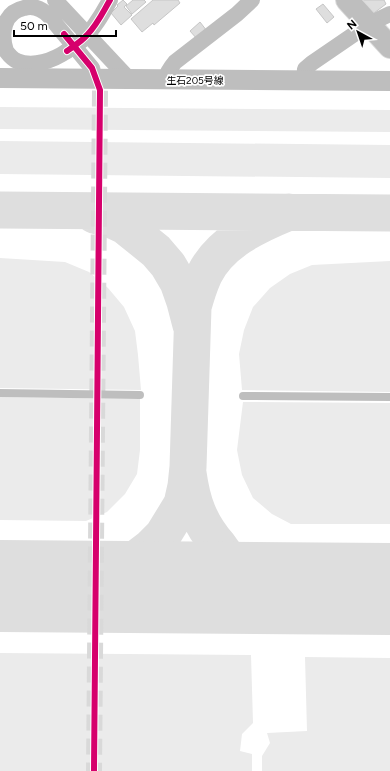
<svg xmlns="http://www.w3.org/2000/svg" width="390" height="771" viewBox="0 0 390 771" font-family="Figtree,'Noto Sans JP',sans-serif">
	<rect width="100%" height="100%" fill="#fff"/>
	<path fill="#ebebeb" d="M 0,107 L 390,110 L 390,132 L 0,129 Z
		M 0,141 L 390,145 L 390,178 L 0,174 Z
		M 0,258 L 65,262 L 89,272 L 108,288 L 124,307 L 135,331 L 138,355 L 141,390 L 0,388 Z
		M 390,261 L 390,392 L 242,390 L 239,354 L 244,330 L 253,307 L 270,288 L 290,274 L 312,265 Z
		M 0,397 L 140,399 L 140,450 L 137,474 L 125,494 L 107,512 L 86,521 L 0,520 Z
		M 243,402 L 390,403 L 390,524 L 291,524 L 272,514 L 253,498 L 242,475 L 237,450 Z
		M 0,653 L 251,655 L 253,723 L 242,734 L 240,751 L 252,754 L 252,771 L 0,771 Z
		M 305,657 L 390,658 L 390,771 L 262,771 L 262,756 L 270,743 L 267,733 L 307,731 Z"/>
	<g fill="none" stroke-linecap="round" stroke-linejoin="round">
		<path stroke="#dedede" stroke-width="37" d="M 0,210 L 390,213
			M 94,215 L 110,219 L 125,226 L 156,251 L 168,265 L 178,282 L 185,302 L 191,325
			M 188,473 C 192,502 199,523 219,546 C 222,550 225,555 229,558 C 245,572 264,580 283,588
			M 87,587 L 114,574 L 133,561 L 150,548 L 163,535 L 182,504 L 186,486 L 188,467 L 193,307 C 196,296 199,286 204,275 C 220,242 257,225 289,212"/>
		<path stroke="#dedede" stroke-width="92" d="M 0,586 L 390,589"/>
	</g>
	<path fill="#dedede" stroke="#c6c6c6" d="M 123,0 L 127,4 L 124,7 L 132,15 L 121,25 L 111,13 L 118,6 L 117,5 Z
		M 133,0 L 144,0 L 146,2 L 132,14 L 126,6 Z
		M 153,0 L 178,0 L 180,3 L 154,25 L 153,23 L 142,32 L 131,19 Z
		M 360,0 L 384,0 L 386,4 L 370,16 Z
		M 323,4 L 334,17 L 327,23 L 316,9 Z
		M 200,22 L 207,31 L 197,39 L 190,31 Z"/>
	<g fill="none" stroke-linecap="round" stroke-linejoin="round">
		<path stroke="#d9d9d9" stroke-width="16" stroke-dasharray="16 8" stroke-linecap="butt" d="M 92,68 L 100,90 L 94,771"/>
		<defs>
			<path id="primary" d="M 347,0 L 390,47"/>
		</defs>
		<use href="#primary" stroke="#dbdbdb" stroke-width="24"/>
		<path stroke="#bebebe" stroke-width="8" d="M 0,393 L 140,395
			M 243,396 L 390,397"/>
		<path stroke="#bebebe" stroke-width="16" d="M 55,0 L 129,79
			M 81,41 C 94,29 102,15 110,0
			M 67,51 C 54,60 33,68 17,61 C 12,59 9,55 6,51 C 0,33 4,12 24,8 C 34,5 42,9 49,16 L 92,68
			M 165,80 C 167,72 170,68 175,62 L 237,14 L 252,0
			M 304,81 L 305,69 L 312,63 L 369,24 L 390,14"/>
		<path stroke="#bebebe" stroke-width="20" d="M 0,78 L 390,81"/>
		<use href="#primary" stroke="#bebebe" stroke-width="22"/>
		<path stroke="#bebebe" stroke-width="16" d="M 67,51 L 81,41"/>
		<defs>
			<path id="cycleway" d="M 64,34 L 92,68 L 100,90 L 94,771
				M 67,51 C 74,46 82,41 87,35 C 97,25 103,12 110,0"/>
		</defs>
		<use href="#cycleway" stroke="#fff" stroke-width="8"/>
		<use href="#cycleway" stroke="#d6006c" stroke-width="6"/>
	</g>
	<g text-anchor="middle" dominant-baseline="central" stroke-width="3.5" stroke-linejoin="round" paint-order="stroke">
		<g font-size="10" fill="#000" stroke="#fff">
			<text x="195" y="80">生石205号線</text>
		</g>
	</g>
	<g transform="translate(358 32) rotate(320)" stroke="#ffffff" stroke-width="3" paint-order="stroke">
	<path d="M0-3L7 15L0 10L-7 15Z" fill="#000000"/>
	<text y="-6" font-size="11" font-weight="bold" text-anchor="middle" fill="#000000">N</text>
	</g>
	<path d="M14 30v6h102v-6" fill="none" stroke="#000000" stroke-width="2"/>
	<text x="20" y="30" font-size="12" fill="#000000" stroke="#ffffff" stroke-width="3" paint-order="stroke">50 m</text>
</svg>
